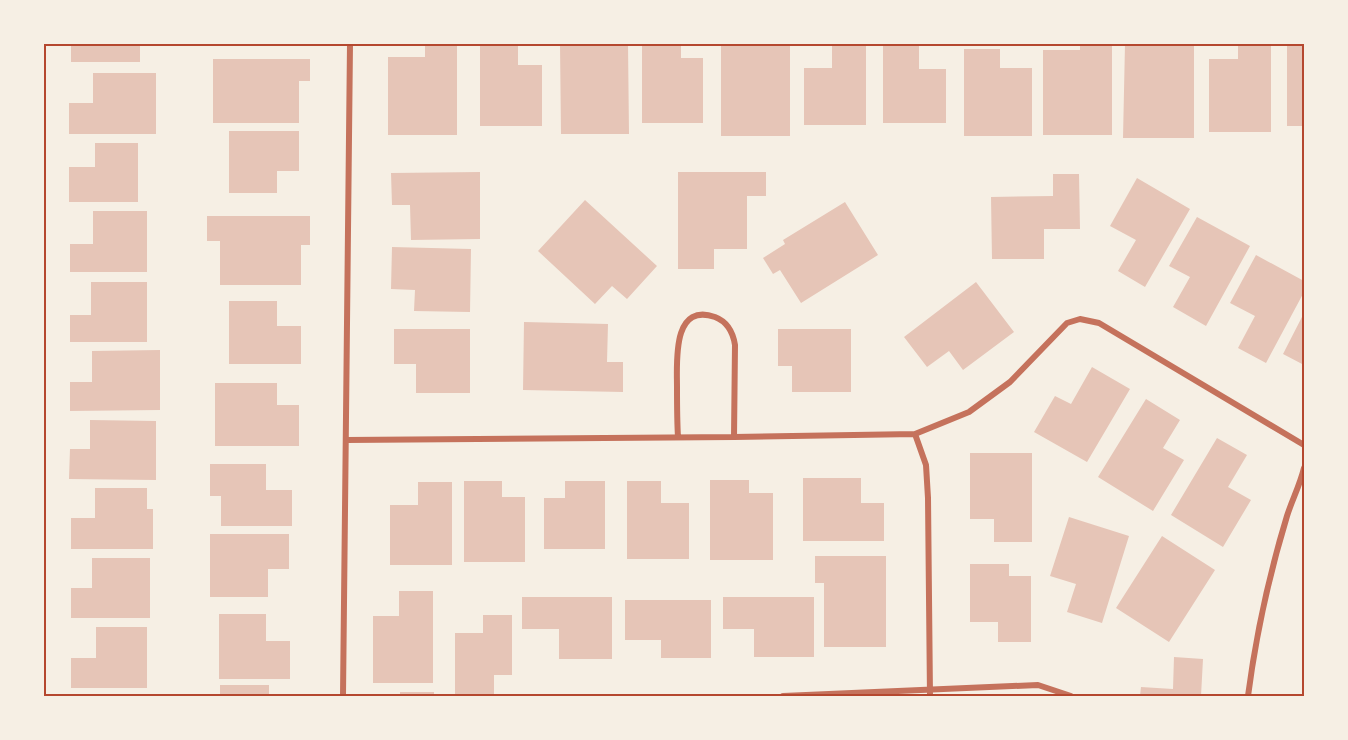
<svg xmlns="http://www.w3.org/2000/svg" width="1348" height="740" viewBox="0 0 1348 740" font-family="'Archivo Narrow',sans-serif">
	<rect width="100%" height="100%" fill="#f6efe4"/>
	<path fill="#e6c5b7" d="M 71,44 L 140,44 L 140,62 L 71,62 Z
		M 425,44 L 457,44 L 457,135 L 388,135 L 388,57 L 425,57 Z
		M 480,44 L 518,44 L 518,65 L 542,65 L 542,126 L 480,126 Z
		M 560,44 L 628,44 L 629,134 L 561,134 Z
		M 642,44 L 681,44 L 681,58 L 703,58 L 703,123 L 642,123 Z
		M 721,44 L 790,44 L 790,136 L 721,136 Z
		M 832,44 L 866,44 L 866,125 L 804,125 L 804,68 L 832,68 Z
		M 1080,44 L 1112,44 L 1112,135 L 1043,135 L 1043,50 L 1080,50 Z
		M 1125,44 L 1194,44 L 1194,138 L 1123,138 Z
		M 1238,44 L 1271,44 L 1271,132 L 1209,132 L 1209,59 L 1238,59 Z
		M 1287,44 L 1304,44 L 1304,126 L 1287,126 Z
		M 883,46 L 919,46 L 919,69 L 946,69 L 946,123 L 883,123 Z
		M 964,49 L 1000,49 L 1000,68 L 1032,68 L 1032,136 L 964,136 Z
		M 213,59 L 310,59 L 310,81 L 299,81 L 299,123 L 213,123 Z
		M 93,73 L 156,73 L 156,134 L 69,134 L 69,103 L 93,103 Z
		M 229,131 L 299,131 L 299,171 L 277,171 L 277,193 L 229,193 Z
		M 95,143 L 138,143 L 138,202 L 69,202 L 69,167 L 95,167 Z
		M 480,172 L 480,239 L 411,240 L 410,205 L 392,205 L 391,173 Z
		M 678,172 L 766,172 L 766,196 L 747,196 L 747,249 L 714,249 L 714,269 L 678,269 Z
		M 1053,174 L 1079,174 L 1080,229 L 1044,229 L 1044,259 L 992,259 L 991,197 L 1053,196 Z
		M 1137,178 L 1190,209 L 1145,287 L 1118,271 L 1136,240 L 1110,226 Z
		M 585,200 L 657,266 L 627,299 L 612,286 L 595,304 L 538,251 Z
		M 845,202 L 878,255 L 801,303 L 780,270 L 773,274 L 763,258 L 785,244 L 783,240 Z
		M 93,211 L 147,211 L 147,272 L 70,272 L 70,244 L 93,244 Z
		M 207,216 L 310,216 L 310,245 L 301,245 L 301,285 L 220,285 L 220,241 L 207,241 Z
		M 1197,217 L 1250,246 L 1206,326 L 1173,307 L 1190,277 L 1169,266 Z
		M 392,247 L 471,249 L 470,312 L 414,311 L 415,290 L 391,289 Z
		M 1256,255 L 1304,281 L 1304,292 L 1266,363 L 1238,348 L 1255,316 L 1230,303 Z
		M 91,282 L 147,282 L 147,342 L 70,342 L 70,315 L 91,315 Z
		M 976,282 L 1014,332 L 963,370 L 949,351 L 927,367 L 904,337 Z
		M 229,301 L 277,301 L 277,326 L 301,326 L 301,364 L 229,364 Z
		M 1304,313 L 1304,365 L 1283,354 Z
		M 524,322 L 608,324 L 607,362 L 623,362 L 623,392 L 523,390 Z
		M 394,329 L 470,329 L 470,393 L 416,393 L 416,364 L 394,364 Z
		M 778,329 L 851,329 L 851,392 L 792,392 L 792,366 L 778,366 Z
		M 160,350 L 160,410 L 70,411 L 70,382 L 92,382 L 92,351 Z
		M 1092,367 L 1130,389 L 1087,462 L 1034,432 L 1055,396 L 1071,404 Z
		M 215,383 L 277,383 L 277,405 L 299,405 L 299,446 L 215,446 Z
		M 1146,399 L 1180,420 L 1163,448 L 1184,460 L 1153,511 L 1098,477 Z
		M 90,420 L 156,421 L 156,480 L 69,479 L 70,449 L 90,449 Z
		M 1217,438 L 1247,455 L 1228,487 L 1251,500 L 1223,547 L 1171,515 Z
		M 970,453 L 1032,453 L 1032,542 L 994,542 L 994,519 L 970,519 Z
		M 210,464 L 266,464 L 266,490 L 292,490 L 292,526 L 221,526 L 221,496 L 210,496 Z
		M 803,478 L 861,478 L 861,503 L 884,503 L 884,541 L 803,541 Z
		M 710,480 L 749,480 L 749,493 L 773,493 L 773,560 L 710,560 Z
		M 464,481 L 502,481 L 502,497 L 525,497 L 525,562 L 464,562 Z
		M 565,481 L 605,481 L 605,549 L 544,549 L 544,498 L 565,498 Z
		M 627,481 L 661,481 L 661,503 L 689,503 L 689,559 L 627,559 Z
		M 418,482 L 452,482 L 452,565 L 390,565 L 390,505 L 418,505 Z
		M 95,488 L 147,488 L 147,509 L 153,509 L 153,549 L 71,549 L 71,518 L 95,518 Z
		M 1069,517 L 1129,536 L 1102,623 L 1067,612 L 1076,584 L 1050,576 Z
		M 210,534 L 289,534 L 289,569 L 268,569 L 268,597 L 210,597 Z
		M 1162,536 L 1215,570 L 1169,642 L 1116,608 Z
		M 815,556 L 886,556 L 886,647 L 824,647 L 824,583 L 815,583 Z
		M 92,558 L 150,558 L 150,618 L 71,618 L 71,588 L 92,588 Z
		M 970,564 L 1009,564 L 1009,576 L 1031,576 L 1031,642 L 998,642 L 998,622 L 970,622 Z
		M 399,591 L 433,591 L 433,683 L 373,683 L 373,616 L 399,616 Z
		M 522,597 L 612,597 L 612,659 L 559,659 L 559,629 L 522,629 Z
		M 723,597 L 814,597 L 814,657 L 754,657 L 754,629 L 723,629 Z
		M 625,600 L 711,600 L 711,658 L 661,658 L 661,640 L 625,640 Z
		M 219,614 L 266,614 L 266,641 L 290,641 L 290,679 L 219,679 Z
		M 483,615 L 512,615 L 512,675 L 494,675 L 494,696 L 455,696 L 455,633 L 483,633 Z
		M 96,627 L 147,627 L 147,688 L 71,688 L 71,658 L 96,658 Z
		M 1174,657 L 1203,659 L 1201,696 L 1140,696 L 1141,687 L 1173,689 Z
		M 220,685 L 269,685 L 269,696 L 220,696 Z
		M 400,692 L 434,692 L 434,696 L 400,696 Z"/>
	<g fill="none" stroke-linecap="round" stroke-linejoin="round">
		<path stroke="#c5725c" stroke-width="6" d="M 915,434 L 926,465 L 928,498 L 930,696
			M 678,437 C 677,421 677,404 677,387 C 677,362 672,302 715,317 C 728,322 733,332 735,345 L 734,437
			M 346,440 L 734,437 L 915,434 L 969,412 L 1010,382 L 1067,323 L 1080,319 L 1099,323 L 1304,445
			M 343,696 L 350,44
			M 783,696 L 1038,685 L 1071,696
			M 1248,696 C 1256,635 1269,575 1287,516 C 1292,500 1300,485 1304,468"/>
	</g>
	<rect width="1348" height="740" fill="none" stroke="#f6efe4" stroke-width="90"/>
	<rect x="45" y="45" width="1258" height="650" fill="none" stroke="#b5482f" stroke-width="2"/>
</svg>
